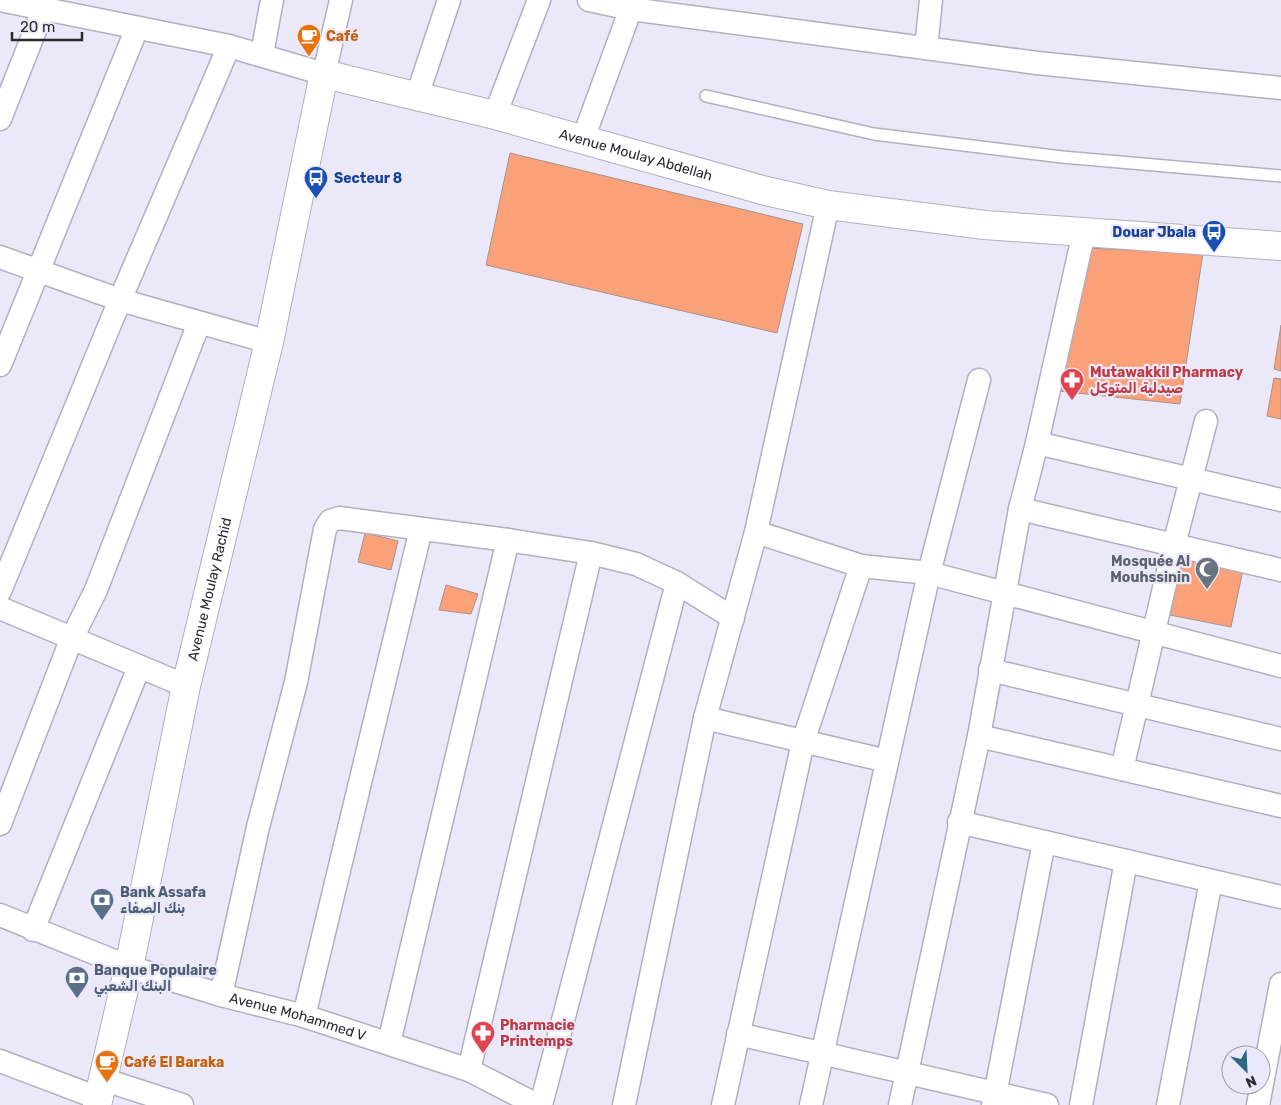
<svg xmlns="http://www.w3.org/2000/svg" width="1281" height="1105" viewBox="0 0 1281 1105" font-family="Rubik,Cairo,sans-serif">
	<rect width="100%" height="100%" fill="#ebe9f9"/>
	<path fill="#fba179" stroke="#a4948e" d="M 510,153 L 803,224 L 777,333 L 486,265 Z
		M 1085,248 L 1203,253 L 1180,404 L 1058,391 Z
		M 1281,325 L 1281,371 L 1274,369 Z
		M 1274,378 L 1281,379 L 1281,419 L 1267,416 Z
		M 365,533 L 398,541 L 391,570 L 358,562 Z
		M 1183,552 L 1244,565 L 1231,627 L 1170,615 Z
		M 446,585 L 478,594 L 471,614 L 439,610 Z"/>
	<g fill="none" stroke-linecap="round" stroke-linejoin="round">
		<defs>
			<path id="service" d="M 706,96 L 874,134 L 1062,157 L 1281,176"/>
			<g id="minor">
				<path d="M 0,0 L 229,46 L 324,74 L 341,0"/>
				<path d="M 589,0 L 631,9 L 1037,63 L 1281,88"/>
				<path d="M 926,48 L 931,0"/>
				<path d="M 262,54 L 272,0"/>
				<path d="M 417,96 L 449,0"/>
				<path d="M 495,115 L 539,0"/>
				<path d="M 0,119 L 44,8"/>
				<path d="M 583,139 L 634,0"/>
				<path d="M 0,257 L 120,300 L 269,342"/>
				<path d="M 0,365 L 137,28"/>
				<path d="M 1037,443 L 1281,500"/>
				<path d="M 1020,509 L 1281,570"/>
				<path d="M 756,532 L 861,566 L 929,573 L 1281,666"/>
				<path d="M 0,591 L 120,300 L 229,46"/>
				<path d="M 0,608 L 186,686"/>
				<path d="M 990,670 L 1281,739"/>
				<path d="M 705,718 L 887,761"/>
				<path d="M 979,736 L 1281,806"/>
				<path d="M 1122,769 L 1174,545 L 1206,421"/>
				<path d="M 959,822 L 1281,897"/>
				<path d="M 0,824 L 71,640 L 96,590 L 199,323"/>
				<path id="s1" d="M 0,915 L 129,967 L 221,995 L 304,1016 L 469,1070 L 537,1105"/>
				<path d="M 33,930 L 139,667"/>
				<path d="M 221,995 L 258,827 L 296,682 L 325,529 L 330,521 L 339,518 L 508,540 L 591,553 L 636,564 L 677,583 L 733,618"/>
				<path d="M 304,1016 L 421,529"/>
				<path d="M 738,1034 L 1047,1105"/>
				<path d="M 389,1043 L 508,540"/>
				<path d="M 0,1061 L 98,1098"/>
				<path d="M 469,1070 L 591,553"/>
				<path d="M 102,1079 L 182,1105"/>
				<path d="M 541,1105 L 677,583"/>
				<path d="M 624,1105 L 705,718 L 756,532 L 828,205"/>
				<path d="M 723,1105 L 803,742 L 861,566"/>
				<path d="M 811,1105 L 929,573 L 979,380"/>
				<path d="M 900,1105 L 979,736 L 1020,509 L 1037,443 L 1084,232"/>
				<path d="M 993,1105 L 1044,842"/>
				<path d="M 1081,1105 L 1126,861"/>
				<path d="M 1168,1105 L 1211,881"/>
				<path d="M 1258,1105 L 1281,984"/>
			</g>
			<g id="tertiary">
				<path id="s2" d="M 97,1105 L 129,967 L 186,686 L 269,342 L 324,74 L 495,115 L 766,191 L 828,205 L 985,225 L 1281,246"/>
			</g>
		</defs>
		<use href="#service" stroke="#b2b0bf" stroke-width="14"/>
		<use href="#minor" stroke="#b2b0bf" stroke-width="25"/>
		<use href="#tertiary" stroke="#b2b0bf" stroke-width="30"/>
		<use href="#service" stroke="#fff" stroke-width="11"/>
		<use href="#minor" stroke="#fff" stroke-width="22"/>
		<use href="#tertiary" stroke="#fff" stroke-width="28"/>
	</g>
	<defs>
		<symbol id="cafe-pin" viewBox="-11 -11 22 30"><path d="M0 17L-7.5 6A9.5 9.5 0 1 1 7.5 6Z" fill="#e8710a" stroke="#ebe9f9"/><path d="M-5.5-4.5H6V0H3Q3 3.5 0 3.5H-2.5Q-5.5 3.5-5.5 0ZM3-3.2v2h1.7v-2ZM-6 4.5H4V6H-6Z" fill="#fff"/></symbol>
		<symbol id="bus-pin" viewBox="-11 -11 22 30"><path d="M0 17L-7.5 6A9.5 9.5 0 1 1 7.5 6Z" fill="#1a4fb4" stroke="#ebe9f9"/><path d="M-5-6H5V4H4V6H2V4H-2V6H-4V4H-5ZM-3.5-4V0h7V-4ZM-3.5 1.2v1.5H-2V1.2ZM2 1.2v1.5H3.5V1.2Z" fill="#fff"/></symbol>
		<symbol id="pharmacy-pin" viewBox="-11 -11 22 30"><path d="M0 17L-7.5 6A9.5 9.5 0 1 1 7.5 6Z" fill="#e0444e" stroke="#ebe9f9"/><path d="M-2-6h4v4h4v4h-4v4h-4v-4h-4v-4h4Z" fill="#fff"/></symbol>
		<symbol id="mosque-pin" viewBox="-11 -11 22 30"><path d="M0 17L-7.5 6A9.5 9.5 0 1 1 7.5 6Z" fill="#6b7280" stroke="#ebe9f9"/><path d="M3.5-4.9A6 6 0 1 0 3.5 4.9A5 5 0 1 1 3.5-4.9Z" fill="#fff"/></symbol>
		<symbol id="bank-pin" viewBox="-11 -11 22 30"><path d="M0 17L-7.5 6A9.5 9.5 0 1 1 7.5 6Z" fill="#5c6f8a" stroke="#ebe9f9"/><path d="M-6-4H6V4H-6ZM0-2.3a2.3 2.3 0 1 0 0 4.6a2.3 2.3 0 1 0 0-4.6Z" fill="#fff"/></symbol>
	</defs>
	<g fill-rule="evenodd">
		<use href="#cafe-pin" x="295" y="22" width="28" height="38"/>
		<use href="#bus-pin" x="302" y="164" width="28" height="38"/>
		<use href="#bus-pin" x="1200" y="218" width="28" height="38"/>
		<use href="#pharmacy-pin" x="1058" y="366" width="28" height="38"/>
		<use href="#mosque-pin" x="1193" y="555" width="28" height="38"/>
		<use href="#bank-pin" x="88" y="886" width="28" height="38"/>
		<use href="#bank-pin" x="63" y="964" width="28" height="38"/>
		<use href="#pharmacy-pin" x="469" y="1019" width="28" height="38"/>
		<use href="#cafe-pin" x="93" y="1048" width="28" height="38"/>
	</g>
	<g text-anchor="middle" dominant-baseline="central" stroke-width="4.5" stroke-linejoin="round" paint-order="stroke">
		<g font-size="14" font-weight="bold" fill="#c56008" stroke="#ebe9f9" text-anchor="start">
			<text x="326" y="36">Café</text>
			<text x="124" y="1062">Café El Baraka</text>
		</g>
		<g font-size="14" fill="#2a2a30" stroke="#ebe9f9">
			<text stroke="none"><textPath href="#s2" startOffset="1378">Avenue Moulay Abdellah</textPath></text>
			<text stroke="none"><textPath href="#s2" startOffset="528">Avenue Moulay Rachid</textPath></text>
			<text stroke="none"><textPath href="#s1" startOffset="315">Avenue Mohammed V</textPath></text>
		</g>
		<g font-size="14" font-weight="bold" fill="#164399" stroke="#ebe9f9" text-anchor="start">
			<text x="334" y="178">Secteur 8</text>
			<text x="1196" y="232" text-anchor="end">Douar Jbala</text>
		</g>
		<g font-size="14" font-weight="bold" fill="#be3a42" stroke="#ebe9f9" text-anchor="start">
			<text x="1090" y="372">Mutawakkil Pharmacy<tspan x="1090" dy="16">صيدلية المتوكل</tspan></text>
			<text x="500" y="1025">Pharmacie<tspan x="500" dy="16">Printemps</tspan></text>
		</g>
		<g font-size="14" font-weight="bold" fill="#5b616d" stroke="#ebe9f9" text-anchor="end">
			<text x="1190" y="561">Mosquée Al<tspan x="1190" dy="16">Mouhssinin</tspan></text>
		</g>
		<g font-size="14" font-weight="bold" fill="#4e5e75" stroke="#ebe9f9" text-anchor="start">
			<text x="120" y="892">Bank Assafa<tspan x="120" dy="16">بنك الصفاء</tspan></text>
			<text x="94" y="970">Banque Populaire<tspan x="94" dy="16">البنك الشعبي</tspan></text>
		</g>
	</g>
	<g transform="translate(1246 1070) rotate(156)"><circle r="24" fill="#ebe9f9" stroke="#9e9da9"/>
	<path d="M0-4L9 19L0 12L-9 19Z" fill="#2f6781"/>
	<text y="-8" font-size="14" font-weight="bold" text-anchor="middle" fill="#2a2a30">N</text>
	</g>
	<path d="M12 32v8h70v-8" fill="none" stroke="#2a2a30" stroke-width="2.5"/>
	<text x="20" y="32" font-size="15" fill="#2a2a30" stroke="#ebe9f9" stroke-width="4" paint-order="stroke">20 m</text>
</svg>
